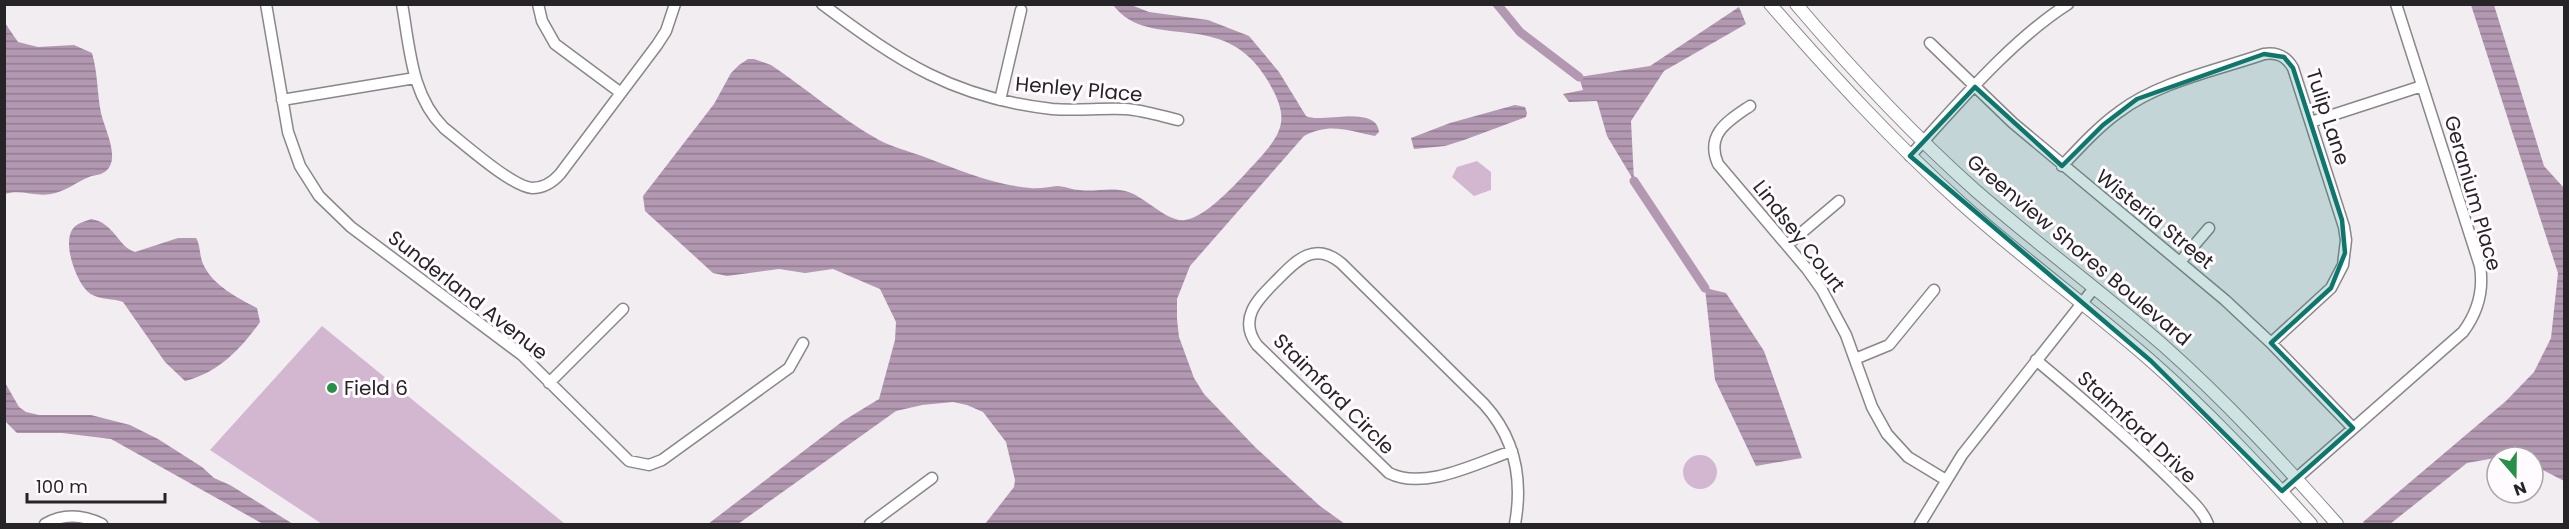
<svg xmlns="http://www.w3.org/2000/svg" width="2569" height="529" viewBox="0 0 2569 529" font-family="Poppins,sans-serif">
	<defs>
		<pattern id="water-rules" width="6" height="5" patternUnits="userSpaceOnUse" patternTransform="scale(1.5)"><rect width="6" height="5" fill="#b398b1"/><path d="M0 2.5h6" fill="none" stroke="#917c90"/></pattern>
	</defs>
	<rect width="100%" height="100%" fill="#f1edf1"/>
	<path fill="#d3b7d0" d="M 1477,161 L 1491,172 L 1491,190 L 1474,196 L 1452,177 L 1457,167 Z
		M 322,326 L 565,524 L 322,524 L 210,450 Z
		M1683 472a17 17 0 1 1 34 0a17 17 0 1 1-34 0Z"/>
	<path fill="url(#water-rules)" d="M 1113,5 L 1131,5 L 1149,12 L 1208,20 L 1249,36 L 1279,72 L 1306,116 C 1320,124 1377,104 1379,132 L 1375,136 C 1348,131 1330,122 1304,136 L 1190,266 L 1177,299 L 1177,319 L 1179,337 L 1194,378 L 1204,394 L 1256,448 L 1320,506 L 1345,524 L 985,524 L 1014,487 L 1015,480 L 1006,442 L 983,412 L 967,405 L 953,402 L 922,405 L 896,411 L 738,524 L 708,524 L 843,421 L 879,399 L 895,340 L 896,322 L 880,289 L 833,269 L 805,273 L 779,269 L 727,276 L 713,273 L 645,211 L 643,196 L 714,104 L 731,73 L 739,65 L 748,59 L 754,59 L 771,65 C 807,89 841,119 879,140 C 892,147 908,151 922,156 C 957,169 992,185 1030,188 C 1039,189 1048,187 1057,186 C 1065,186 1072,190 1080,190 C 1095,192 1109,187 1125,191 C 1144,195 1167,223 1185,220 C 1208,217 1242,177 1258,160 C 1285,130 1289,117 1268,81 C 1224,5 1151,54 1113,5 Z
		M 2471,5 L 2494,5 L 2544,166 L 2564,188 L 2564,481 L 2533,465 L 2533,457 L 2517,457 L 2512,455 L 2467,463 L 2390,524 L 2365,524 L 2363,522 L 2506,401 L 2534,372 L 2551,338 L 2558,273 Z
		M 1739,7 L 1746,24 L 1664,71 L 1631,121 L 1634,181 L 1607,136 L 1597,101 L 1569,102 L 1563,94 L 1583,90 L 1579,77 L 1650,66 Z
		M 5,23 L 18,42 L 38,47 L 74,45 L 92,53 C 98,74 97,93 101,113 C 104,128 121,158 106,171 C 102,175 94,175 89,177 C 75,183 66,191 51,194 C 35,197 20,189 5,194 Z
		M 1515,105 L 1525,107 L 1527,113 L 1526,117 L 1464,140 L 1445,146 L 1414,149 L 1411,138 L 1450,123 Z
		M 91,219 C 115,223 118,247 135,252 L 178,238 L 196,238 C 201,246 199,257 204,266 C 214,286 238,298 257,308 L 260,322 C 241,349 218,373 185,381 L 165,362 L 123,302 C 112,298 96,300 87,291 C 76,280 63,245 72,230 C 76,223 84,222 91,219 Z
		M 1705,288 L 1726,293 L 1764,351 L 1802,458 L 1756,466 L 1715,380 Z
		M 4,381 L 19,407 L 26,412 L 39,415 L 91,415 L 130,425 L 158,439 L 202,467 L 214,478 L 230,485 L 293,524 L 263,524 L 111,439 L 62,433 L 17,433 L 5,421 Z"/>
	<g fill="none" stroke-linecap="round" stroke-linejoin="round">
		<path stroke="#b398b1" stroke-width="9" d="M 1497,4 L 1520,32 L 1579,77
			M 1634,181 L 1705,288"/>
		<defs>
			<path id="minor" d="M 266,4 L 288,132 L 300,166 L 319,196 L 351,227 L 522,355 L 629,461 L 649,465 L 662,460 L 789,368 L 803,343
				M 402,4 C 410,49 411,95 444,128 C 462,142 512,187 532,188 C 544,188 553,182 560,174 L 657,45 L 666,31 L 675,4
				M 538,4 L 542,21 L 555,44 L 621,93
				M 822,4 C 900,62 953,98 1052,109 C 1076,111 1100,108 1125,109 C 1143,110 1161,116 1178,120
				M 1930,43 L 2013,123 L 2225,300 L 2271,343 L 2353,428
				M 282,100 L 415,78
				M 1000,100 L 1021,10
				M 1750,106 C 1728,121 1705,134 1718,164 L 1807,269 L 1822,290 L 1846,335 L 1872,407 L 1887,434 L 1908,457 L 1946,480
				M 2311,122 L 2422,86
				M 1910,156 C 1957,105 2010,41 2068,4
				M 2062,166 C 2080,147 2098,127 2119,112 C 2158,82 2218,70 2264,54 C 2277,52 2286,56 2293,68 L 2344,227 L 2346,240 L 2343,265 L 2331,288 L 2271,343
				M 1787,245 L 1839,201
				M 2180,262 L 2209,228
				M 1855,359 L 1889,345 L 1934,290
				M 2036,360 C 2084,400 2132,441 2176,485 C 2187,497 2202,508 2208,524
				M 549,383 L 623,309
				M 1512,451 C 1477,463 1424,491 1389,473 L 1257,345 C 1238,319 1257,300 1275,282 C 1295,262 1313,240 1341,263 L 1484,404 C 1515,438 1523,480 1515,524
				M 2282,491 L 2463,332 C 2478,312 2484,291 2480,266 L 2396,4
				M 45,524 C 64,513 83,515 102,524
				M 870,524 L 932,478
				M 1920,524 L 1962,455 L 2094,288"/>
			<path id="tertiary" d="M 1770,4 C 1831,74 1893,142 1962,204 C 2022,258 2088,306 2150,360 C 2208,411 2260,467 2311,524
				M 1796,4 C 1852,70 1911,133 1975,190 C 2037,244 2102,292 2164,346 C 2226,401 2282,462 2337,524"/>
		</defs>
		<use href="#minor" stroke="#8a878a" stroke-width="13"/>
		<use href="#tertiary" stroke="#8a878a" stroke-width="14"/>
		<use href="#minor" stroke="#fff" stroke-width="10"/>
		<use href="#tertiary" stroke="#fff" stroke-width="12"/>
	</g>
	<path fill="#0f766e" fill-opacity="0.2" stroke="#0f766e" stroke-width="4.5" stroke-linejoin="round" d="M 2264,54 L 2284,57 L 2293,68 L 2342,220 L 2345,253 L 2331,288 L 2271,343 L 2353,428 L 2282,491 L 2151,361 L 1910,156 L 1975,87 L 2062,166 L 2103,125 L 2137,99 Z"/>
	<circle fill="#269048" stroke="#fffbfe" stroke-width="2" cx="332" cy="388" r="6"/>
	<g text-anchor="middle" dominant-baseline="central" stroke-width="6" stroke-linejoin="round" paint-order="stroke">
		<g font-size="20" fill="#262426" stroke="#fffbfe">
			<text transform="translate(1079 89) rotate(5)">Henley Place</text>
			<text transform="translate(2328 117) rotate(72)">Tulip Lane</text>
			<text transform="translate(2473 193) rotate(74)">Geranium Place</text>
			<text transform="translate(2155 219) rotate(39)">Wisteria Street</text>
			<text transform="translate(1799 236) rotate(52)">Lindsey Court</text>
			<text transform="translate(2079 250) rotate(40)">Greenview Shores Boulevard</text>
			<text transform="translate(468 295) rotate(38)">Sunderland Avenue</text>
			<text transform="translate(1334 394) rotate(45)">Staimford Circle</text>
			<text transform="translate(2137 427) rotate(43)">Staimford Drive</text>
		</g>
		<g font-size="20" fill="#262426" stroke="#fffbfe" text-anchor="start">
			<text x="344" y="388">Field 6</text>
		</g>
	</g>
	<rect width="2569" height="529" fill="none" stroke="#262426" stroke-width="12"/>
	<g transform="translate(2515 475) rotate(160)"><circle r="28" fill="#fffbfe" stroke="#a8a5a8" stroke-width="1.5"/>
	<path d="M0-4.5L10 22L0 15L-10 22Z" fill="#269048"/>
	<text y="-9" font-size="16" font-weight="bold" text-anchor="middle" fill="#262426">N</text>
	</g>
	<path d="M27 493v9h138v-9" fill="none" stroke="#262426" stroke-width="3"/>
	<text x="36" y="493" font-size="18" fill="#262426" stroke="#fffbfe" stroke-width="4.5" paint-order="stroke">100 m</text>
</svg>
